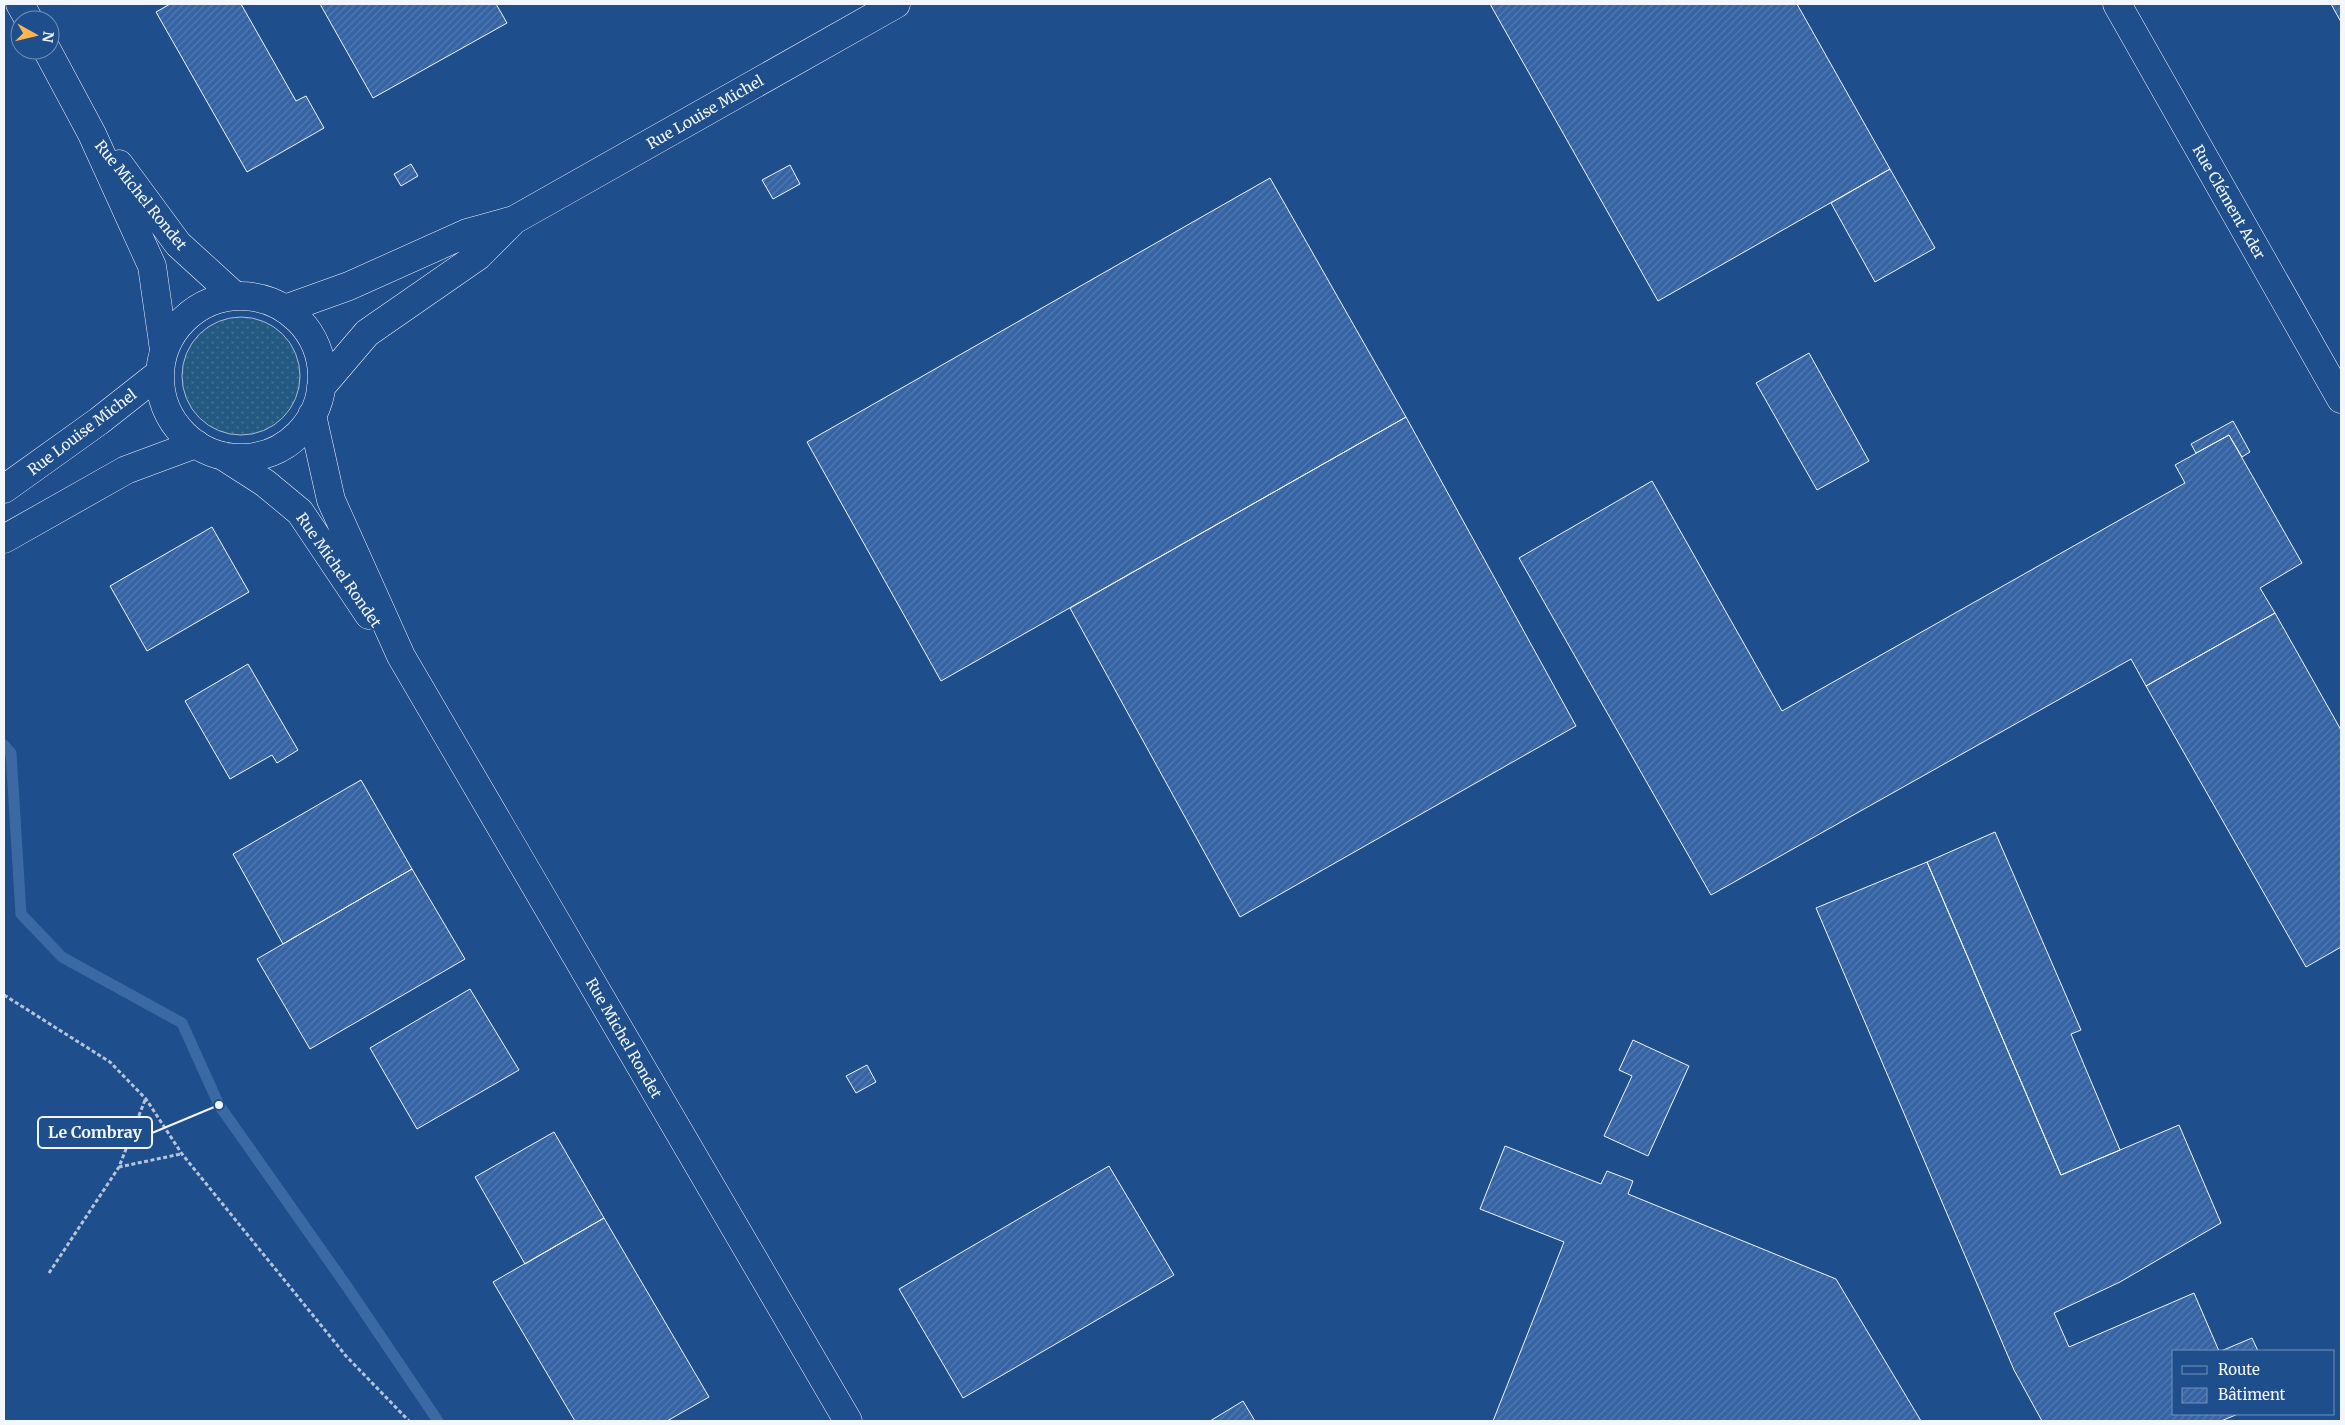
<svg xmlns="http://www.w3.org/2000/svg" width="2345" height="1425" viewBox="0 0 2345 1425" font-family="Merriweather,serif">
	<defs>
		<pattern id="grass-dots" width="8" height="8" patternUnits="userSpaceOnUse" patternTransform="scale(1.25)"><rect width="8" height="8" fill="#245a82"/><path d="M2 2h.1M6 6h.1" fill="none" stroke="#447295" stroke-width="1.8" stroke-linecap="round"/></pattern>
		<pattern id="building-hatch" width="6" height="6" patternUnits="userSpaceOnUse" patternTransform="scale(1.25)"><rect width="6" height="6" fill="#3563a3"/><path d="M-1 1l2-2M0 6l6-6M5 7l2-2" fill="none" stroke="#537ab1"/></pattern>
	</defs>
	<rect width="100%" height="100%" fill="#1f4e8c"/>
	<path fill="url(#grass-dots)" stroke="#a8bbd7" d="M182 376a59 59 0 1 1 118 0a59 59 0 1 1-118 0Z"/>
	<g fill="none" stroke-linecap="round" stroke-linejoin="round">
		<path stroke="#3b69a3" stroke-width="11" d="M 4,745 L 11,753 L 21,914 L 62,957 L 182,1023 L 219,1105 L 348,1288 L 438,1421"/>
	</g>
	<path fill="url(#building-hatch)" stroke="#f2f6ff" d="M 170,4 L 241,4 L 296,101 L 306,96 L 324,128 L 247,172 L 156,12 Z
		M 320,4 L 496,4 L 507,23 L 373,98 Z
		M 1490,4 L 1797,4 L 1890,169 L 1658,301 Z
		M 2331,4 L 2341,4 L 2341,22 Z
		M 411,164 L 418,176 L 401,186 L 394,174 Z
		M 790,165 L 800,184 L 773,199 L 762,180 Z
		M 1890,169 L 1935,248 L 1875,282 L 1831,203 Z
		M 1270,178 L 1406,417 L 941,681 L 807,442 Z
		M 1809,353 L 1869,461 L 1817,490 L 1756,383 Z
		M 1406,417 L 1576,726 L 1240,917 L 1070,608 Z
		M 2233,421 L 2250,452 L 2242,457 L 2229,435 L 2196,453 L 2191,444 Z
		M 2229,435 L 2302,563 L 2260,588 L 2275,613 L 2146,686 L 2131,659 L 1711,895 L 1519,558 L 1652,481 L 1782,711 L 2185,483 L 2175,465 Z
		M 212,527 L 249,592 L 147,651 L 110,586 Z
		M 2275,613 L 2341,730 L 2341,947 L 2306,967 L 2146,686 Z
		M 248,664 L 298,750 L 277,763 L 272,755 L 230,779 L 185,701 Z
		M 361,780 L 412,869 L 283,944 L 233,854 Z
		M 1995,832 L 2081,1030 L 2071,1034 L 2120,1150 L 2061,1175 L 1927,862 Z
		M 1927,862 L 2061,1175 L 2179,1125 L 2221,1223 L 2120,1282 L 2054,1313 L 2069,1347 L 2194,1293 L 2219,1351 L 2174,1351 L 2174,1414 L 2238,1414 L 2221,1421 L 2042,1421 L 2014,1370 L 1816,908 Z
		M 412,869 L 465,959 L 310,1049 L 257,959 Z
		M 470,989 L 519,1070 L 417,1129 L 370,1048 Z
		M 1633,1040 L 1689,1066 L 1648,1156 L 1604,1136 L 1632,1076 L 1619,1070 Z
		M 867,1065 L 876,1082 L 856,1093 L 846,1076 Z
		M 554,1132 L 604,1218 L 525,1264 L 475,1177 Z
		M 1505,1146 L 1601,1184 L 1607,1171 L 1633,1181 L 1628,1194 L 1836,1279 L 1921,1421 L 1493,1421 L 1564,1242 L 1480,1209 Z
		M 1109,1166 L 1174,1275 L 963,1398 L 899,1289 Z
		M 604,1218 L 709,1397 L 667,1421 L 575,1421 L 493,1282 Z
		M 2252,1338 L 2258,1351 L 2221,1351 Z
		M 1243,1401 L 1255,1421 L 1210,1421 Z"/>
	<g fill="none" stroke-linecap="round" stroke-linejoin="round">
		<defs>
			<path id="minor" d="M 20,4 L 29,20
				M 2117,4 L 2341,399
				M 47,50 L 92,134 L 152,266 L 164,350
				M 119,164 L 178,244 L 235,296
				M160 377a81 81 0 1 1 162 0a81 81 0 1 1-162 0Z
				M 285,309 L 349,286 L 467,233 L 514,220 L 896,4
				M 321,387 L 367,333 L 478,256 L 512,222
				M 312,415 L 331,500 L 401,656 L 848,1421
				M 223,456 L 265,483 L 300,512 L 369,615
				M 4,489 L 99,421 L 160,373
				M 4,539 L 126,470 L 196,444"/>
		</defs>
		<use href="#minor" stroke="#f2f6ff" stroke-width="29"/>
		<path stroke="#b3c4dc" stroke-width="3" stroke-dasharray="4 2.5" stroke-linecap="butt" d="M 4,995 L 110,1062 L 146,1099 L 182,1154 L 346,1356 L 409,1421
			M 145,1100 L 119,1167 L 181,1154
			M 49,1273 L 119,1167"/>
		<use href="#minor" stroke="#1f4e8c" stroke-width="28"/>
	</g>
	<g text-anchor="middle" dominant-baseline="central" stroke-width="4" stroke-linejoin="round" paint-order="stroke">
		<g font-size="15" fill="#f2f6ff" stroke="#1f4e8c">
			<text transform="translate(705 112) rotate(-30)">Rue Louise Michel</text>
			<text transform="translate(141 195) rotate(51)">Rue Michel Rondet</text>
			<text transform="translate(2229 202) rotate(60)">Rue Clément Ader</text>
			<text transform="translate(82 432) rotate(-37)">Rue Louise Michel</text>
			<text transform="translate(339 570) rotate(55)">Rue Michel Rondet</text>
			<text transform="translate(624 1038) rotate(60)">Rue Michel Rondet</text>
		</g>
	</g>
	<path fill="none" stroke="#f2f6ff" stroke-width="2" d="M219 1105L152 1133"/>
	<circle fill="#f2f6ff" stroke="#1f4e8c" stroke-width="2" cx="219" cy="1105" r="5"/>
	<rect fill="#1f4e8c" stroke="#f2f6ff" stroke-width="2" x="38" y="1117" width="114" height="31" rx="5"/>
	<g font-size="16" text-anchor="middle" font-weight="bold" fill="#f2f6ff">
		<text x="95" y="1138">Le Combray</text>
	</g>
	<rect width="2345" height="1425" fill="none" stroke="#f2f6ff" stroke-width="10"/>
	<rect x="2172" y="1350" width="162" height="65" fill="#1f4e8c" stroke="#7391ba"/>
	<rect x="2182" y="1366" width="25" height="8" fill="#1f4e8c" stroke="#7391ba"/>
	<text x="2218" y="1375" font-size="15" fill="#f2f6ff">Route</text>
	<rect x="2182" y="1388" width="25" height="15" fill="url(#building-hatch)" stroke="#7391ba"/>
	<text x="2218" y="1400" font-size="15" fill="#f2f6ff">Bâtiment</text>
	<g transform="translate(35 35) rotate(98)"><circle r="24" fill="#1f4e8c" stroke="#7391ba"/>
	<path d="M0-4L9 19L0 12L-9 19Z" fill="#ffb74d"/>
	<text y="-8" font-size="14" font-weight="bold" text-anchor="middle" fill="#f2f6ff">N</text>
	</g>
</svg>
